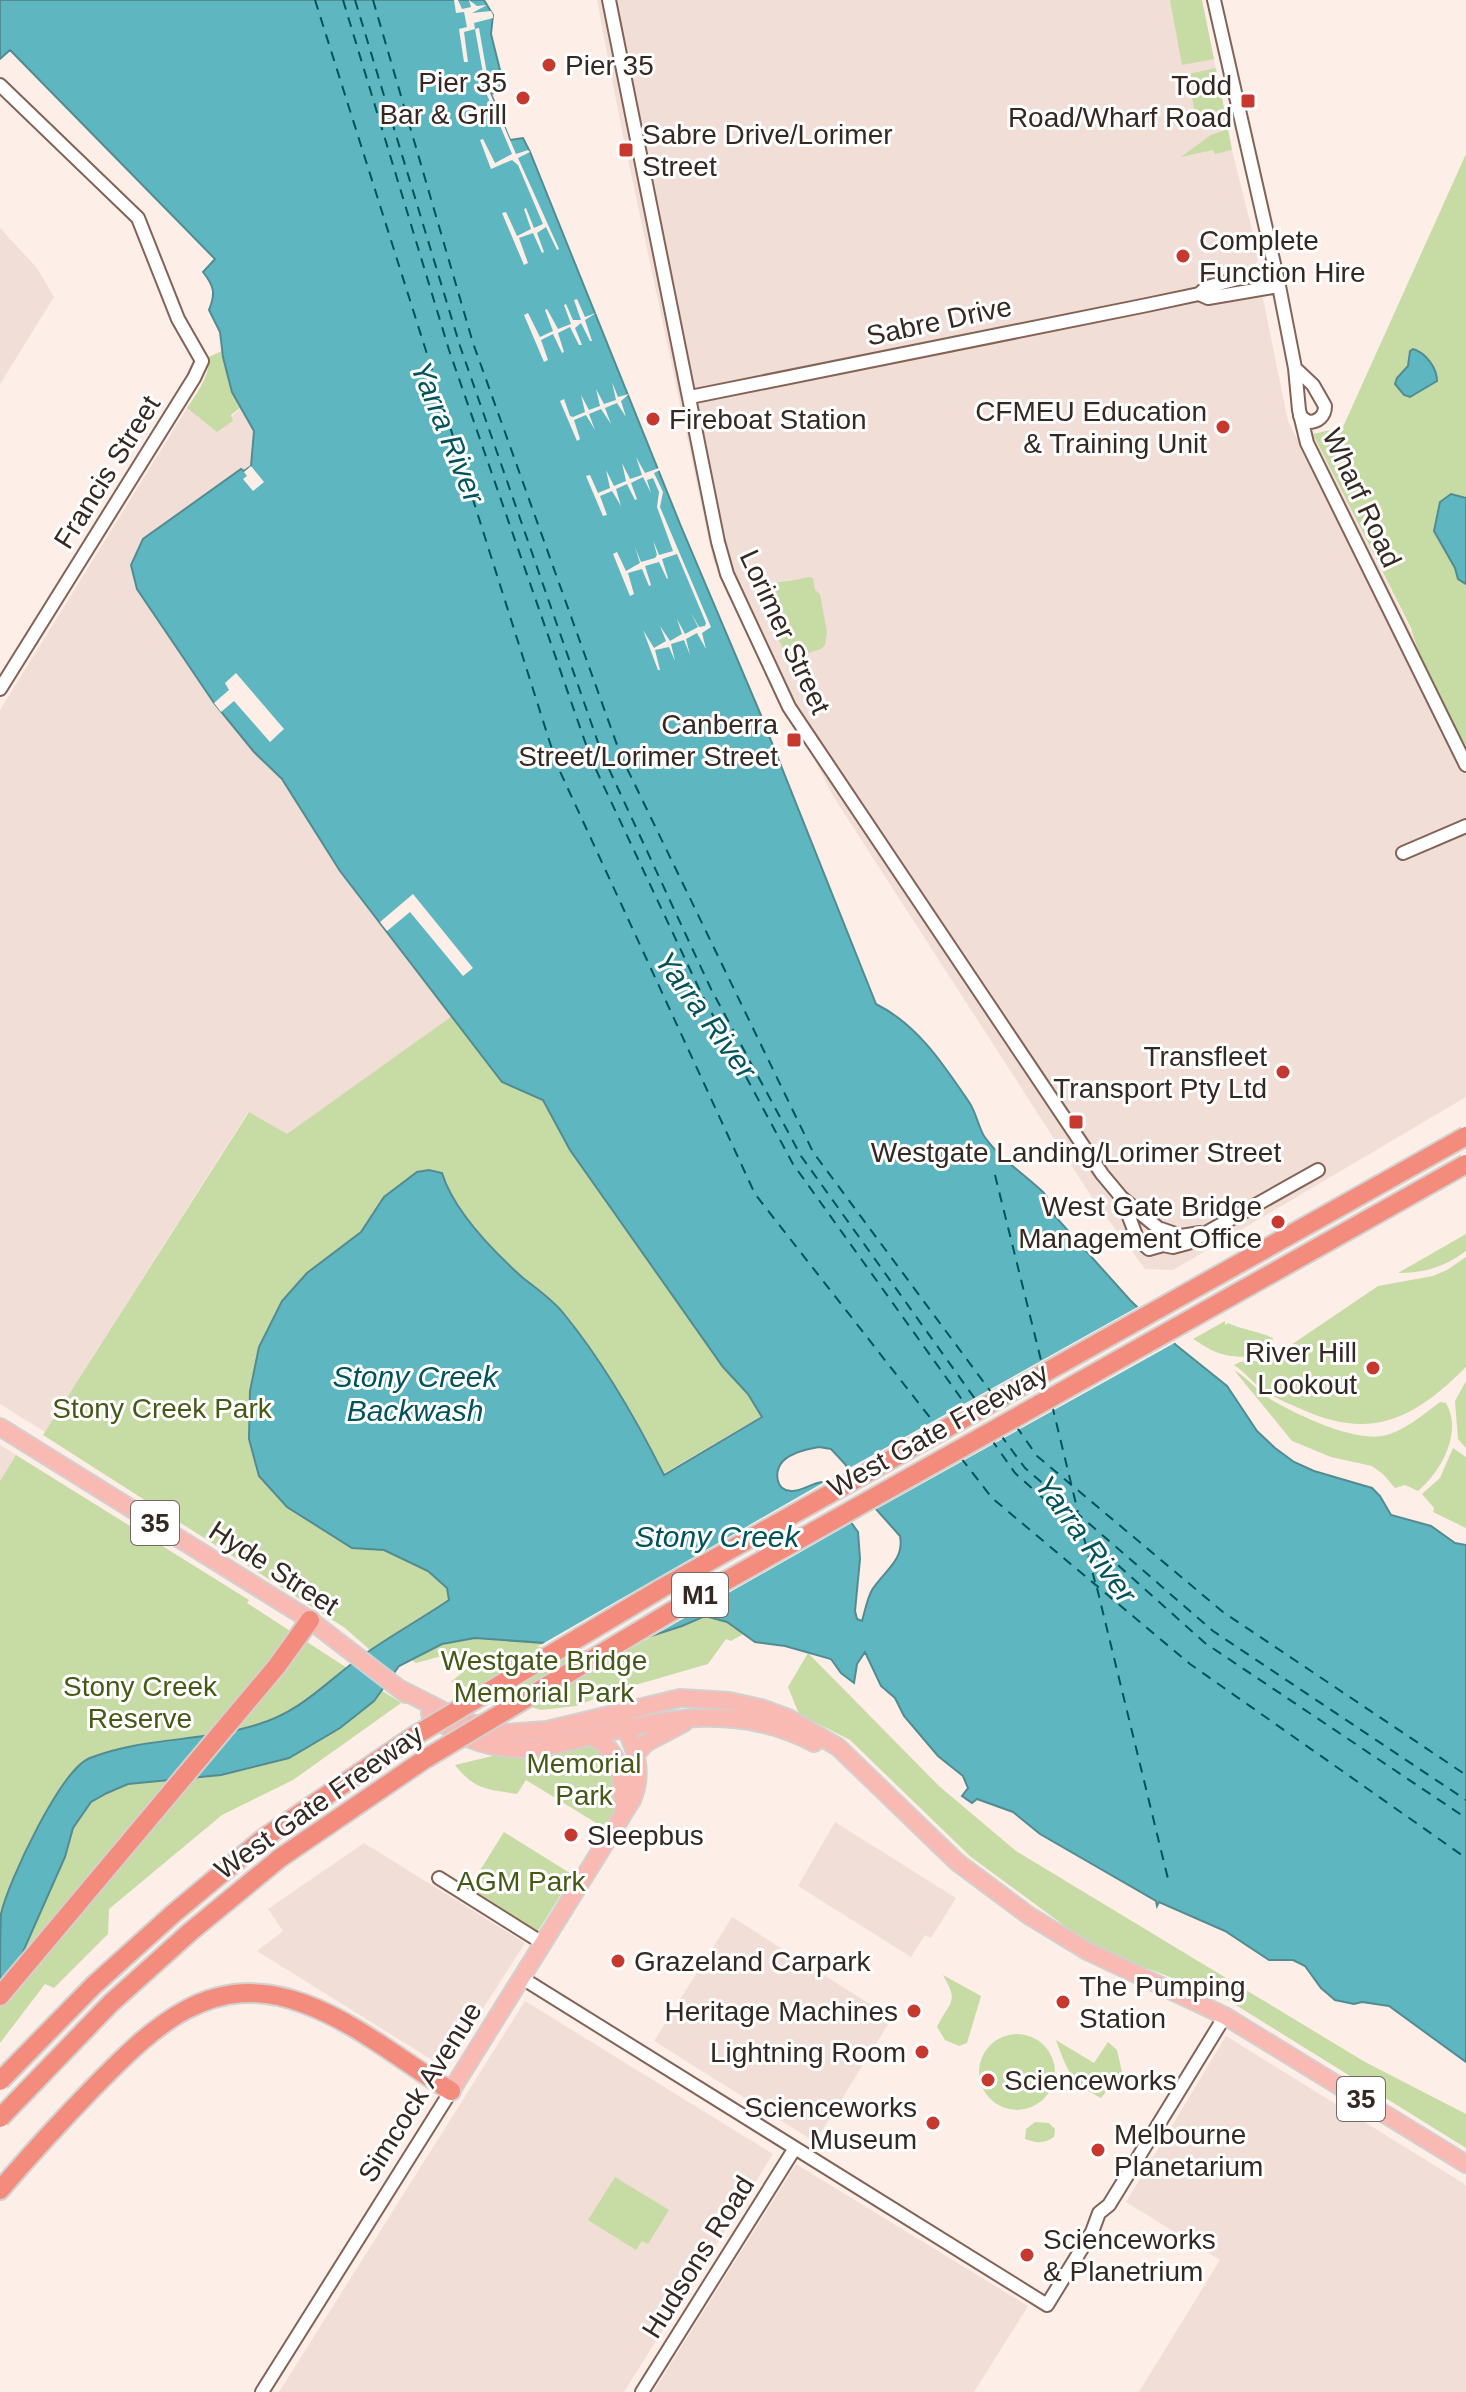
<svg xmlns="http://www.w3.org/2000/svg" width="1466" height="2392" viewBox="0 0 1466 2392" font-family="Arial,sans-serif">
	<rect width="100%" height="100%" fill="#fdeee8"/>
	<path fill="#f1ded7" d="M 597,0 L 1202,0 L 1232,150 L 1259,258 L 1254,267 L 1263,299 L 1288,421 L 1296,437 L 1313,434 L 1466,742 L 1466,1097 L 1173,1270 L 1145,1269 L 1093,1199 L 833,796 L 713,560 L 621,126 Z
		M 0,228 L 37,268 L 54,297 L 0,384 Z
		M 242,406 L 254,431 L 251,466 L 264,482 L 184,512 L 143,539 L 214,703 L 254,752 L 282,779 L 340,871 L 452,1016 L 287,1135 L 248,1112 L 45,1432 L 0,1404 L 0,710 L 187,408 L 217,432 Z
		M 0,1445 L 16,1455 L 0,1481 Z
		M 835,1822 L 956,1898 L 931,1938 L 925,1935 L 911,1957 L 798,1886 Z
		M 364,1843 L 525,1943 L 445,2068 L 257,1951 L 283,1931 L 268,1909 Z
		M 732,1917 L 892,2018 L 815,2142 L 654,2041 Z
		M 525,2001 L 773,2154 L 624,2392 L 279,2392 Z
		M 1226,2036 L 1466,2185 L 1466,2392 L 1139,2392 L 1220,2260 L 1126,2202 Z
		M 796,2164 L 1028,2306 L 974,2392 L 653,2392 Z"/>
	<path fill="#c7dba4" d="M 1170,0 L 1202,0 L 1214,59 L 1182,65 Z
		M 1216,68 L 1217,75 L 1188,86 L 1189,74 Z
		M 1220,85 L 1226,120 L 1197,127 L 1192,96 Z
		M 1228,129 L 1232,150 L 1215,154 L 1213,150 L 1181,157 L 1211,135 Z
		M 1466,154 L 1466,750 L 1421,660 L 1411,628 L 1313,434 L 1343,427 Z
		M 222,351 L 232,392 L 242,406 L 231,415 L 233,421 L 217,432 L 187,408 C 197,393 210,376 209,357 Z
		M 808,577 L 813,578 L 815,590 L 820,594 L 827,632 L 825,645 L 821,649 L 788,659 L 768,618 L 767,592 L 776,582 C 779,583 802,579 808,577 Z
		M 452,1016 L 502,1082 L 543,1100 L 570,1150 L 723,1367 L 748,1394 L 762,1416 L 661,1475 L 507,1263 C 482,1238 453,1207 442,1173 L 384,1197 L 361,1232 L 336,1253 L 287,1507 L 352,1548 L 384,1550 L 428,1571 L 447,1588 L 449,1600 L 370,1650 L 345,1628 L 43,1435 L 249,1112 L 287,1134 Z
		M 1466,1234 L 1466,1251 C 1444,1267 1425,1273 1398,1273 Z
		M 1466,1257 L 1466,1367 C 1414,1419 1372,1441 1301,1409 C 1288,1403 1273,1398 1262,1389 C 1252,1382 1245,1372 1234,1365 L 1240,1362 L 1269,1360 L 1378,1286 L 1433,1276 L 1447,1270 Z
		M 1225,1321 L 1225,1325 L 1228,1323 C 1242,1330 1258,1331 1273,1338 C 1269,1361 1233,1359 1216,1352 C 1208,1349 1200,1343 1193,1339 Z
		M 1234,1370 C 1248,1378 1258,1392 1272,1400 C 1297,1415 1352,1441 1382,1436 C 1402,1433 1424,1414 1440,1402 L 1446,1403 C 1463,1432 1441,1472 1418,1491 L 1405,1485 L 1395,1488 L 1383,1474 L 1372,1466 L 1331,1457 L 1292,1441 Z
		M 1466,1381 L 1466,1448 L 1458,1439 L 1455,1401 Z
		M 1453,1448 L 1466,1457 L 1466,1528 L 1433,1512 L 1434,1508 L 1422,1494 L 1440,1478 Z
		M 16,1455 L 249,1600 L 247,1603 L 401,1703 L 293,1780 L 222,1815 L 109,1909 L 108,1934 L 54,1988 L 45,1984 L 0,2043 L 0,1481 Z
		M 705,1616 L 727,1622 L 745,1633 L 731,1641 L 726,1639 L 708,1664 L 618,1690 L 576,1706 L 541,1710 L 451,1682 L 470,1666 L 442,1656 L 416,1663 L 410,1659 L 442,1644 L 475,1638 L 614,1648 L 682,1626 Z
		M 808,1653 L 939,1786 L 1016,1851 L 1365,2062 L 1466,2114 L 1466,2148 L 1223,1997 L 1096,1949 L 971,1857 L 850,1740 L 799,1714 L 788,1687 Z
		M 589,1745 L 599,1746 C 619,1768 621,1803 606,1829 L 526,1780 L 517,1794 C 486,1789 475,1790 455,1765 L 501,1754 L 538,1756 Z
		M 504,1832 L 573,1875 L 538,1931 L 469,1888 Z
		M 943,1975 L 981,1996 L 967,2043 L 959,2046 L 945,2040 L 937,2027 C 951,1999 959,2003 943,1975 Z
		M979 2072a38 38 0 1 1 76 0a38 38 0 1 1-76 0Z
		M 1056,2040 L 1094,2063 L 1108,2042 L 1117,2050 L 1122,2072 L 1101,2098 C 1071,2083 1067,2070 1056,2040 Z
		M 1035,2122 L 1049,2123 L 1055,2129 L 1054,2137 C 1044,2144 1036,2143 1025,2139 L 1026,2129 Z
		M 615,2177 L 669,2210 L 648,2244 L 642,2241 L 636,2250 L 588,2220 Z"/>
	<path fill="#5eb7c0" stroke="#528c91" stroke-width="2" fill-rule="evenodd" d="M 0,0 L 484,0 L 493,15 L 491,34 L 505,90 L 491,94 L 510,140 L 523,138 L 530,152 L 680,524 L 760,713 L 876,1004 C 918,1025 943,1064 969,1102 C 976,1112 978,1126 984,1136 C 1000,1159 1023,1173 1043,1192 L 1047,1197 L 1045,1205 L 1130,1300 L 1176,1345 L 1227,1386 L 1257,1431 L 1275,1448 L 1294,1462 L 1314,1471 L 1372,1488 L 1380,1496 L 1391,1515 L 1431,1526 L 1455,1543 L 1466,1545 L 1466,2062 L 1389,2006 L 1362,2002 L 1354,2004 L 1335,2000 L 1321,1988 L 1305,1966 L 1293,1960 L 1269,1960 L 1225,1931 L 1159,1902 L 1157,1906 L 1156,1901 L 1040,1834 L 1013,1812 L 977,1799 L 972,1803 L 962,1796 L 968,1788 L 963,1776 L 938,1756 L 904,1716 L 895,1698 L 881,1686 L 865,1652 L 857,1664 L 854,1683 L 841,1673 L 831,1659 L 785,1646 L 755,1642 L 727,1622 L 705,1616 L 682,1626 L 614,1648 L 475,1638 L 442,1644 L 399,1666 L 374,1701 L 340,1728 L 289,1758 L 221,1775 L 128,1784 L 107,1793 L 91,1802 L 73,1828 L 65,1857 L 6,1990 L 0,1999 C 0,1975 0,1935 1,1914 C 8,1882 61,1769 90,1758 C 143,1737 202,1742 256,1725 C 301,1712 326,1682 362,1656 C 390,1636 421,1619 449,1600 L 447,1588 L 428,1571 L 384,1550 L 352,1548 L 287,1507 L 259,1476 L 249,1439 L 250,1391 L 259,1347 L 282,1301 L 307,1273 L 361,1232 L 384,1197 L 417,1172 L 429,1170 L 442,1173 C 454,1212 493,1251 523,1278 C 537,1289 553,1300 564,1314 C 604,1363 636,1419 664,1475 L 762,1417 L 748,1394 L 723,1367 L 570,1150 L 543,1100 L 502,1082 L 340,871 L 282,779 L 254,752 L 214,703 L 137,589 L 131,565 L 143,539 L 241,469 L 244,471 L 251,466 L 254,431 L 232,392 L 223,357 L 220,332 L 209,310 C 216,293 214,286 203,272 L 215,259 L 10,50 L 0,59 ZM 819,1447 L 831,1449 L 845,1464 L 858,1489 L 900,1536 C 905,1560 883,1572 872,1590 C 867,1599 865,1611 862,1621 L 857,1619 L 855,1611 L 860,1559 L 858,1532 L 822,1482 C 812,1483 801,1492 791,1491 C 775,1490 774,1471 783,1461 C 792,1452 807,1449 819,1447 Z
		M 1413,349 C 1426,353 1437,368 1437,381 L 1410,397 L 1404,395 L 1395,384 L 1397,378 L 1408,366 L 1410,351 Z
		M 1451,494 L 1466,498 L 1466,584 L 1458,579 L 1455,568 L 1434,531 L 1440,502 Z"/>
	<path fill="#fdeee8" d="M 454,0 L 458,0 L 462,9 L 471,7 L 469,0 L 477,6 L 487,5 L 472,13 L 491,11 L 493,15 L 493,18 L 474,23 L 475,29 L 479,28 L 488,80 L 491,83 L 503,80 L 491,85 L 490,93 L 516,154 L 528,150 L 530,152 L 518,158 L 559,249 L 557,250 L 546,227 L 537,233 L 544,252 L 542,253 L 533,233 L 519,238 L 528,263 L 524,265 L 502,213 L 506,212 L 517,236 L 531,229 L 524,209 L 526,208 L 534,228 L 543,224 L 518,165 L 512,160 L 491,169 L 480,140 L 483,139 L 495,163 L 512,154 L 487,95 L 475,29 L 464,32 L 468,62 L 464,62 L 459,29 L 467,27 L 464,12 L 456,13 Z
		M 577,299 L 585,317 L 596,313 L 585,320 L 592,341 L 590,341 L 581,323 L 575,328 L 582,345 L 579,345 L 570,327 L 558,333 L 564,352 L 562,353 L 553,334 L 541,340 L 548,360 L 544,362 L 524,315 L 528,313 L 540,337 L 553,331 L 545,310 L 547,309 L 558,329 L 571,324 L 564,305 L 566,304 L 573,320 L 581,320 L 574,300 Z
		M 612,382 L 618,397 L 629,394 L 621,401 L 626,417 L 617,403 L 605,408 L 611,424 L 601,409 L 589,414 L 595,430 L 586,415 L 574,420 L 580,439 L 577,441 L 560,401 L 564,399 L 570,416 L 573,417 L 585,412 L 581,395 L 589,410 L 600,406 L 596,389 L 604,404 L 616,400 Z
		M 636,457 L 645,473 L 659,468 L 660,470 L 654,473 L 663,492 L 660,507 L 711,627 L 702,633 L 706,649 L 697,633 L 686,639 L 690,655 L 684,640 L 671,644 L 675,661 L 669,647 L 655,650 L 660,670 L 658,670 L 643,630 L 654,648 L 666,641 L 660,626 L 670,641 L 682,634 L 677,619 L 685,634 L 698,627 L 691,613 L 699,627 L 705,626 L 706,623 L 677,554 L 662,559 L 668,578 L 667,579 L 659,562 L 645,566 L 651,585 L 649,586 L 642,569 L 628,573 L 634,594 L 630,596 L 613,554 L 617,552 L 626,571 L 640,563 L 635,547 L 641,562 L 655,558 L 657,555 L 653,540 L 659,555 L 673,551 L 657,507 L 659,492 L 653,478 L 647,480 L 651,493 L 643,477 L 631,483 L 637,499 L 635,500 L 627,484 L 616,489 L 621,506 L 612,491 L 600,496 L 607,515 L 603,516 L 586,476 L 590,475 L 598,493 L 610,488 L 606,470 L 614,486 L 626,481 L 622,463 L 630,479 L 642,475 Z
		M 251,466 L 264,482 L 253,491 L 243,479 L 247,476 L 244,472 Z
		M 236,673 L 284,729 L 270,742 L 234,701 L 221,712 L 214,703 L 229,690 L 225,683 Z
		M 413,894 L 473,968 L 463,976 L 410,912 L 387,931 L 380,922 Z
		M 1141,1305 L 1178,1341 L 873,1511 L 855,1491 L 844,1471 Z
		M 826,1481 L 855,1521 L 637,1645 L 614,1652 L 537,1647 Z"/>
	<g fill="none" stroke-linecap="round" stroke-linejoin="round">
		<path stroke="#00535a" stroke-width="2" stroke-dasharray="10 8" stroke-linecap="butt" d="M 315,0 L 557,765 L 755,1194 L 935,1424
			M 343,0 L 449,350 L 591,759 L 702,995 L 793,1164 L 968,1408
			M 355,0 L 460,346 L 602,754 L 711,989 L 801,1156 L 978,1403
			M 373,0 L 473,343 L 621,756 L 813,1152 L 991,1392
			M 995,1175 L 1042,1364
			M 1052,1405 L 1078,1512
			M 1016,1426 L 1037,1456 L 1223,1612 L 1466,1775
			M 1000,1434 L 1025,1468 L 1213,1631 L 1466,1800
			M 991,1439 L 1015,1473 L 1205,1643 L 1466,1818
			M 961,1458 L 992,1498 L 1190,1664 L 1466,1858
			M 1080,1518 L 1083,1531
			M 1084,1538 L 1095,1582
			M 1097,1588 L 1169,1883"/>
		<defs>
			<path id="minor" d="M 609,0 L 718,542 L 727,574 L 789,707 L 1102,1174 L 1122,1198 L 1163,1232 L 1163,1245 L 1149,1249 L 1137,1238 L 1122,1198
				M 1214,0 L 1279,286 L 1295,368 L 1299,410 L 1307,443 L 1466,765
				M 0,85 L 138,218 L 178,319 L 202,361 L 194,378 L 0,689
				M 1199,294 L 1208,298 L 1279,286
				M 1295,368 L 1313,385 L 1325,406 C 1325,416 1318,422 1308,422 L 1300,416
				M 690,397 L 1147,305 L 1199,294 L 1207,287 L 1275,269
				M 1403,853 L 1466,826
				M 1161,1229 L 1181,1236 L 1200,1233
				M 1163,1245 L 1173,1247 L 1188,1243 L 1318,1170
				M 439,1878 L 544,1944
				M 522,1978 L 1047,2305 L 1092,2232 L 1099,2213 L 1109,2205 L 1225,2016
				M 262,2392 L 451,2091
				M 642,2392 L 795,2148"/>
			<path id="major" d="M 0,1427 L 310,1620 L 406,1694
				M 400,1689 L 461,1720 L 506,1733 L 547,1730 L 680,1698 L 729,1701 L 761,1708 L 788,1718 L 838,1747 L 957,1862 L 1028,1915 L 1087,1951 L 1225,2016 L 1466,2164
				M 430,1714 C 448,1728 466,1740 489,1745 C 525,1754 557,1745 592,1736 C 667,1717 742,1704 814,1743
				M 592,1736 C 623,1752 622,1779 623,1810
				M 636,1754 L 646,1743 L 684,1723
				M 451,2091 L 632,1800 C 644,1773 636,1746 621,1721"/>
			<path id="highway" d="M 0,1996 L 277,1666 L 310,1620
				M 0,2190 C 30,2155 62,2120 94,2087 C 154,2026 212,1968 305,2004 C 357,2023 403,2062 451,2091"/>
		</defs>
		<use href="#minor" stroke="#836355" stroke-width="16"/>
		<use href="#major" stroke="#d3d0ce" stroke-width="20"/>
		<use href="#highway" stroke="#d3d0ce" stroke-width="22"/>
		<use href="#minor" stroke="#fff" stroke-width="12"/>
		<use href="#major" stroke="#f8bab2" stroke-width="16"/>
		<use href="#highway" stroke="#f48c7e" stroke-width="18"/>
		<defs>
			<path id="highway-bridge" d="M 0,2081 L 94,1985 L 174,1913 L 264,1838 L 411,1738 L 662,1588 L 1466,1136
				M 0,2118 L 111,2003 L 190,1932 L 280,1858 L 425,1759 L 674,1610 L 1466,1164"/>
		</defs>
		<use href="#highway-bridge" stroke="#d3d0ce" stroke-width="22" stroke-linecap="butt"/>
		<use href="#highway-bridge" stroke="#f48c7e" stroke-width="18"/>
	</g>
	<g fill="#c7392f" stroke="#fff" stroke-width="3">
		<circle cx="549" cy="65" r="8"/>
		<circle cx="523" cy="98" r="8"/>
		<rect x="1240" y="93" width="16" height="16" rx="4"/>
		<rect x="618" y="142" width="16" height="16" rx="4"/>
		<circle cx="1183" cy="256" r="8"/>
		<circle cx="653" cy="419" r="8"/>
		<circle cx="1223" cy="427" r="8"/>
		<rect x="786" y="732" width="16" height="16" rx="4"/>
		<circle cx="1283" cy="1072" r="8"/>
		<rect x="1068" y="1114" width="16" height="16" rx="4"/>
		<circle cx="1278" cy="1222" r="8"/>
		<circle cx="1373" cy="1368" r="8"/>
		<circle cx="571" cy="1835" r="8"/>
		<circle cx="618" cy="1961" r="8"/>
		<circle cx="1063" cy="2002" r="8"/>
		<circle cx="914" cy="2011" r="8"/>
		<circle cx="922" cy="2052" r="8"/>
		<circle cx="988" cy="2080" r="8"/>
		<circle cx="933" cy="2123" r="8"/>
		<circle cx="1098" cy="2150" r="8"/>
		<circle cx="1027" cy="2255" r="8"/>
	</g>
	<g text-anchor="middle" dominant-baseline="central" stroke-width="6" stroke-linejoin="round" paint-order="stroke">
		<g fill="#fff" stroke="#726864" stroke-width="2">
			<rect x="131" y="1501" width="48" height="44" rx="6"/>
			<rect x="672" y="1573" width="56" height="44" rx="6"/>
			<rect x="1337" y="2077" width="48" height="44" rx="6"/>
		</g>
		<g font-size="26" font-weight="bold" fill="#352822">
			<text x="155" y="1523">35</text>
			<text x="700" y="1595">M1</text>
			<text x="1361" y="2099">35</text>
		</g>
		<g font-size="28" fill="#352822" stroke="#fff" text-anchor="start">
			<text x="565" y="65">Pier 35</text>
			<text x="507" y="82" text-anchor="end">Pier 35<tspan x="507" dy="32">Bar &amp; Grill</tspan></text>
			<text x="1232" y="85" text-anchor="end">Todd<tspan x="1232" dy="32">Road/Wharf Road</tspan></text>
			<text x="642" y="134">Sabre Drive/Lorimer<tspan x="642" dy="32">Street</tspan></text>
			<text x="1199" y="240">Complete<tspan x="1199" dy="32">Function Hire</tspan></text>
			<text x="1207" y="411" text-anchor="end">CFMEU Education<tspan x="1207" dy="32">&amp; Training Unit</tspan></text>
			<text x="669" y="419">Fireboat Station</text>
			<text x="778" y="724" text-anchor="end">Canberra<tspan x="778" dy="32">Street/Lorimer Street</tspan></text>
			<text x="1267" y="1056" text-anchor="end">Transfleet<tspan x="1267" dy="32">Transport Pty Ltd</tspan></text>
			<text x="1076" y="1152" text-anchor="middle">Westgate Landing/Lorimer Street</text>
			<text x="1262" y="1206" text-anchor="end">West Gate Bridge<tspan x="1262" dy="32">Management Office</tspan></text>
			<text x="1357" y="1352" text-anchor="end">River Hill<tspan x="1357" dy="32">Lookout</tspan></text>
			<text x="587" y="1835">Sleepbus</text>
			<text x="634" y="1961">Grazeland Carpark</text>
			<text x="1079" y="1986">The Pumping<tspan x="1079" dy="32">Station</tspan></text>
			<text x="898" y="2011" text-anchor="end">Heritage Machines</text>
			<text x="906" y="2052" text-anchor="end">Lightning Room</text>
			<text x="1004" y="2080">Scienceworks</text>
			<text x="917" y="2107" text-anchor="end">Scienceworks<tspan x="917" dy="32">Museum</tspan></text>
			<text x="1114" y="2134">Melbourne<tspan x="1114" dy="32">Planetarium</tspan></text>
			<text x="1043" y="2239">Scienceworks<tspan x="1043" dy="32">&amp; Planetrium</tspan></text>
		</g>
		<g font-size="28" fill="#352822" stroke="#fff">
			<text transform="translate(939 321) rotate(-12)">Sabre Drive</text>
			<text transform="translate(107 472) rotate(-58)">Francis Street</text>
			<text transform="translate(1362 498) rotate(65)">Wharf Road</text>
			<text transform="translate(785 632) rotate(65)">Lorimer Street</text>
			<text transform="translate(938 1430) rotate(-29)">West Gate Freeway</text>
			<text transform="translate(274 1568) rotate(33)">Hyde Street</text>
			<text transform="translate(319 1802) rotate(-35)">West Gate Freeway</text>
			<text transform="translate(420 2092) rotate(-58)">Simcock Avenue</text>
			<text transform="translate(698 2257) rotate(-58)">Hudsons Road</text>
		</g>
		<g font-size="28" fill="#455816" stroke="#fff">
			<text x="162" y="1408">Stony Creek Park</text>
			<text x="544" y="1660">Westgate Bridge<tspan x="544" dy="32">Memorial Park</tspan></text>
			<text x="140" y="1686">Stony Creek<tspan x="140" dy="32">Reserve</tspan></text>
			<text x="584" y="1763">Memorial<tspan x="584" dy="32">Park</tspan></text>
			<text x="521" y="1881">AGM Park</text>
		</g>
		<g font-size="30" font-style="italic" fill="#00535a" stroke="#fff">
			<text transform="translate(448 432) rotate(68)">Yarra River</text>
			<text transform="translate(706 1015) rotate(54)">Yarra River</text>
			<text x="415" y="1376">Stony Creek<tspan x="415" dy="34">Backwash</tspan></text>
			<text x="717" y="1536">Stony Creek</text>
			<text transform="translate(1086 1539) rotate(54)">Yarra River</text>
		</g>
	</g>
</svg>
